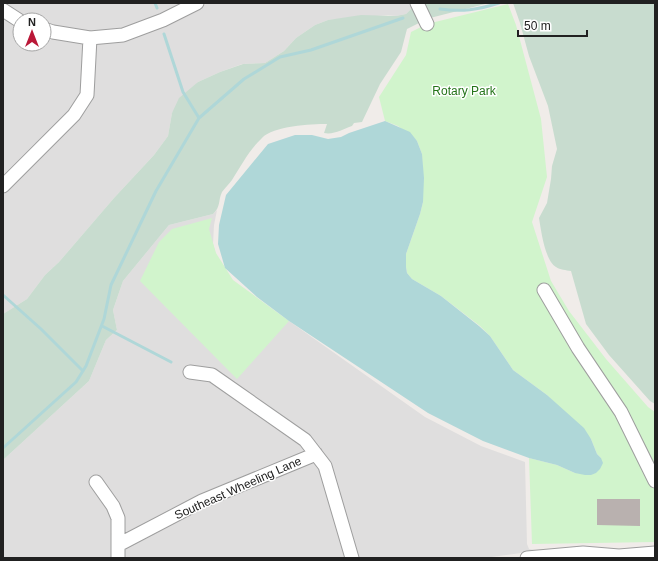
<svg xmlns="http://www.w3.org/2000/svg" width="658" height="561" viewBox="0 0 658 561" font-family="Helvetica,sans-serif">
	<rect width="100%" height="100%" fill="#f0ece9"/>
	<path fill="#dfdede" d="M 3,3 L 185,3 L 161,15 L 122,29 L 90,32 L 54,27 L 44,23 L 44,20 L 33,20 L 22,16 Z
		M 208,3 L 411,3 L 413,7 L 406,14 L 396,16 L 388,15 L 328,20 L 315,25 L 296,38 L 284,51 L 265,63 L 242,64 L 220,72 L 198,82 L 172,113 L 168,136 L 154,155 L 114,198 L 59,262 L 45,275 L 27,299 L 3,314 L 3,193 L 77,119 L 94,43 L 165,25 Z
		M 3,16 L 20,27 L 20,44 L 44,44 L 44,35 L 85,42 L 83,94 L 70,112 L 3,178 Z
		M 217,210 L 214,225 L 213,244 L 220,270 L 255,301 L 289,321 L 425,417 L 481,446 L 525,462 L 527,544 L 529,549 L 536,550 L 536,551 L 484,558 L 357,558 L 319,447 L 318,448 L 213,370 L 186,366 L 185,377 L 211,380 L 302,444 L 308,452 L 123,536 L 117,503 L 97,474 L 90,481 L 109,509 L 113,519 L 113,558 L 3,558 L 3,460 L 89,381 L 106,340 L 117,330 L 113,310 L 123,281 L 169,225 L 213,214 Z
		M 314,461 L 320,469 L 347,558 L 123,558 L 123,548 L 204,506 Z"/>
	<path fill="#c8dccf" d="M 422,3 L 489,3 L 430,18 Z
		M 513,3 L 655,3 L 655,404 L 650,401 L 609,355 L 586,324 L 571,271 C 566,270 560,270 556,267 C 545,261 541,230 539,218 L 547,203 L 551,179 L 552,166 L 557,149 L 548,106 L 529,56 L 520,23 Z
		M 413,7 L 421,22 L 407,29 L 401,52 L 380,84 L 362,122 L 354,123 L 352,126 C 343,129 334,135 324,133 L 327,124 C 311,124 273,126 262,138 C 249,150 241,166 232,180 C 229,184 225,188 222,192 C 218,200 221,207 213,214 L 169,225 L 123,281 L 113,310 L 117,330 L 106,340 L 89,381 L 3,460 L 3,314 L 27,299 L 45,275 L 59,262 L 114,198 L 154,155 L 168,136 L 172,113 L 179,98 L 198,82 L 220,72 L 243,64 L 265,63 L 284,51 L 296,38 L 315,25 L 328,20 L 361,15 L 396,16 L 406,14 Z"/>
	<path fill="#d1f4cc" d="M 508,4 L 516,25 L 541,119 L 547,177 L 532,222 L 551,281 L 569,311 L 606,359 L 648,407 L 655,412 L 655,542 L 532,544 L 529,458 L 557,465 L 575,473 L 601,458 L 597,454 L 591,439 L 547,395 L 513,370 L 490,336 L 480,326 L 441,296 L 412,279 L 407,273 L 406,267 L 406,254 L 420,214 L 423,202 L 422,154 L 417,141 L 398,126 L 385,121 L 379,97 L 406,55 L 411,32 L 427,24 Z
		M 212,218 L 209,229 L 216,253 L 233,280 L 289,321 L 237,379 L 140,281 L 159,242 L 172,229 Z"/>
	<path fill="#afd7d8" d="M 385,121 L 410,132 L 417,141 L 422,154 L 424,178 L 423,202 L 420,214 L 406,254 L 406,267 L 407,273 L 412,279 L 441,296 L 479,326 L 490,336 L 513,370 L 547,395 L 584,428 L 591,439 L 597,454 L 601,458 L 603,463 L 600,469 L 596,473 L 591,475 L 585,475 L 575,473 L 557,465 L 529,458 L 483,441 L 428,413 L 289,321 L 257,297 L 225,268 L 218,244 L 219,225 L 226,195 L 268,144 L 295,135 L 312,135 L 328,139 L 341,137 L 349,133 Z"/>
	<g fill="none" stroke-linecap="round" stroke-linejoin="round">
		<path stroke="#afd7d8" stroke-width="3" d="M 155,3 L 157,8
			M 440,9 C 462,12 477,10 499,3
			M 164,34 L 183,92 L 199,118
			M 3,295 L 41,329 L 83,371
			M 102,326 L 171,362
			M 3,448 L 76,382 L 86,366 L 104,319 L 111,285 L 156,191 L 199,118 L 244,79 L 280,57 L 311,50 L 403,18"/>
	</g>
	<path fill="#b9b1af" d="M 597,499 L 640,499 L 640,526 L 597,525 Z"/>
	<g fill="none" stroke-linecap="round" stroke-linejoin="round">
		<defs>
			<path id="minor" d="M 417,3 L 427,24
				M 3,10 L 20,21
				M 44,29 L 53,32 L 90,38 L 123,35 L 163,20 L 197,3
				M 3,186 L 74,115 L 87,95 L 90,38
				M 544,290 L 578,348 L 621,412 L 655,481
				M 190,372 L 212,375 L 305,440 L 325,466 L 352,558
				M 96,482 L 113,506 L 118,518 L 118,558
				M 118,545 L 202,501 L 316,454
				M 527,558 L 583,553 L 619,556 L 655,553"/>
		</defs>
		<use href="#minor" stroke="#9e9e9e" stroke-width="15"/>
		<use href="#minor" stroke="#fff" stroke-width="13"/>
	</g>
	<g text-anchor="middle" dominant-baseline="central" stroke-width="3" stroke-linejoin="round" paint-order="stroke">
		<g font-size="12" fill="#247419" stroke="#fff">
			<text x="464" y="91">Rotary Park</text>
		</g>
		<g font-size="12" fill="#212121" stroke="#fff">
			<text transform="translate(238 488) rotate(-24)">Southeast Wheeling Lane</text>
		</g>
	</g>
	<rect width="658" height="561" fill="none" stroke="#212121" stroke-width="8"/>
	<g transform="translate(32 32)"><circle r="19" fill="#ffffff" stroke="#a6a6a6"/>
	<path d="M0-3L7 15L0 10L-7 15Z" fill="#ba1838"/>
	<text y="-6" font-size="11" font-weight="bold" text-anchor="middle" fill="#212121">N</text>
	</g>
	<path d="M518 30v6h69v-6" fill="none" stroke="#212121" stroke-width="2"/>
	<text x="524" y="30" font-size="12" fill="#212121" stroke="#ffffff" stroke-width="3" paint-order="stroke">50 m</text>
</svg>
